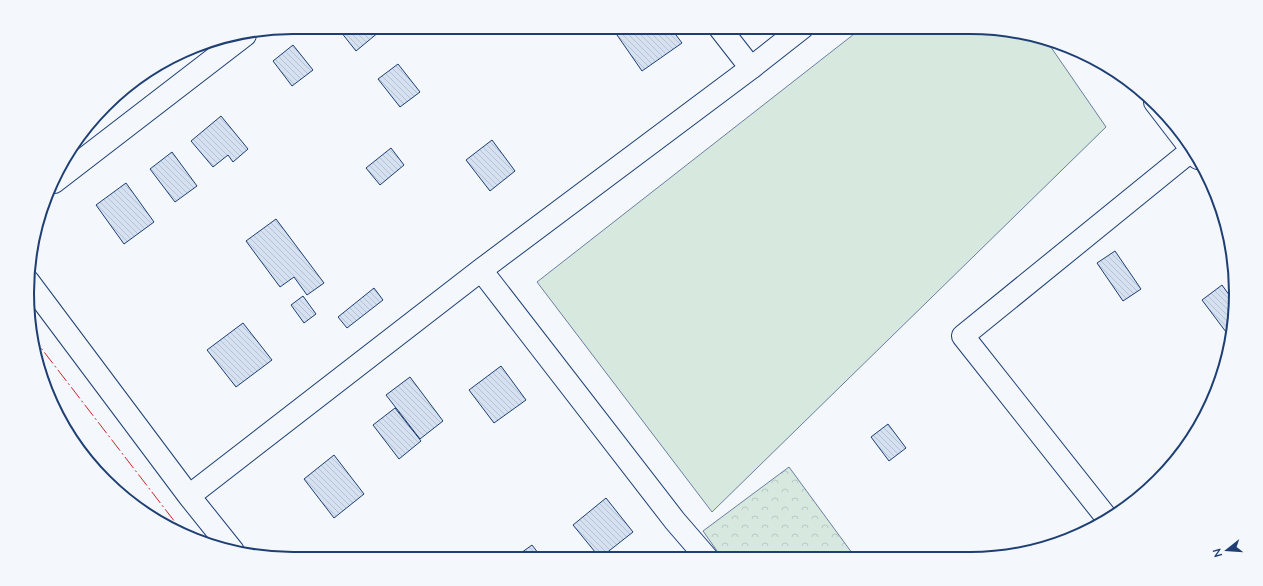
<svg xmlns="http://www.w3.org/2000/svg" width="1263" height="586" viewBox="0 0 1263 586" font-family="Lato,sans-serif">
	<defs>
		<pattern id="park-crowns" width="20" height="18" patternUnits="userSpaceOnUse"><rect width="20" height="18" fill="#d7e8df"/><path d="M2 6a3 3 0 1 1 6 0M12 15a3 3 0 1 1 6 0" fill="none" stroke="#b8c8c3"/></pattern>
		<pattern id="building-back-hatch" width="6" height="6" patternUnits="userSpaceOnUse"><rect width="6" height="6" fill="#d5e0f0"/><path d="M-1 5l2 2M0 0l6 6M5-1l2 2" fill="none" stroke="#b6c1d1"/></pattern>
	</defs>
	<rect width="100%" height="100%" fill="#f4f7fb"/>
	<path fill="#d7e8df" stroke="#687fa3" d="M 863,27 L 970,27 L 1022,32 L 1046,40 L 1106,127 L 712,512 L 537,282 Z"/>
	<path fill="url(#park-crowns)" stroke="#687fa3" d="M 789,467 L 855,557 L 722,558 L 703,531 Z"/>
	<path fill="url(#building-back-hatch)" stroke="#1d3f73" d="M 337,27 L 385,27 L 356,51 Z
		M 627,27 L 670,27 L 682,43 L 642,71 L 617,35 Z
		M 293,45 L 313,70 L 292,86 L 273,61 Z
		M 398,64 L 420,92 L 400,107 L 378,79 Z
		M 221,116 L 248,149 L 233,162 L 228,155 L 213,167 L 191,141 Z
		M 492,140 L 515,171 L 490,191 L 466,160 Z
		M 391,148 L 404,165 L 380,185 L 366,168 Z
		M 172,152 L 197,186 L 175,202 L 150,169 Z
		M 126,183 L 154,222 L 124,244 L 96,205 Z
		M 276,219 L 324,283 L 307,295 L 294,277 L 280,287 L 246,241 Z
		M 1115,251 L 1141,289 L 1123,301 L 1097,263 Z
		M 1222,285 L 1232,299 L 1236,296 L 1232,334 L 1229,336 L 1202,300 Z
		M 374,288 L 383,300 L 347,328 L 338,317 Z
		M 303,296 L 316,314 L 304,323 L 291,305 Z
		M 243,323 L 272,360 L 236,387 L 207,350 Z
		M 501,366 L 526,400 L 494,423 L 469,390 Z
		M 410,377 L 443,421 L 420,439 L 386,395 Z
		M 395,408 L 421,441 L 399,459 L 373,425 Z
		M 888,424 L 906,448 L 889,461 L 871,437 Z
		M 334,455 L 364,494 L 334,518 L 304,479 Z
		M 606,498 L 633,532 L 600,558 L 573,525 Z
		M 532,545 L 542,558 L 514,558 Z"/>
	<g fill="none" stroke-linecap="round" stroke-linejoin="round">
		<defs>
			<path id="minor" d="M 719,27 L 751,68
				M 1155,102 L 1198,158
				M 54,182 L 245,35
				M 481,270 L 675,521 L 707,558
				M 28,281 L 189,496 L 233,551
				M 189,496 L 481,270 L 751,68 L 803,27
				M 1107,518 L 963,336 L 1192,150"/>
		</defs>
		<use href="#minor" stroke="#1d3f73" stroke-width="24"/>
		<use href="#minor" stroke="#f4f7fb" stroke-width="22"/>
		<path stroke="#c62828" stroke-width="1" stroke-dasharray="14 3 2 3" stroke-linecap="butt" d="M 31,335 L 185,535"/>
	</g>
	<path d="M0 0H1263V586H0ZM293 34H970A259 259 0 0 1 1229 293V293A259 259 0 0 1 970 552H293A259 259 0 0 1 34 293V293A259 259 0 0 1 293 34Z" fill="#f4f7fb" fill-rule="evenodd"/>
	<path fill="none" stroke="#1d3f73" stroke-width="2" d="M293 34H970A259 259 0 0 1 1229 293V293A259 259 0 0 1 970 552H293A259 259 0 0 1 34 293V293A259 259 0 0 1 293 34Z"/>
	<g transform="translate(1227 550) rotate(253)" stroke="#f4f7fb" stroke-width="3" paint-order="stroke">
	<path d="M0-3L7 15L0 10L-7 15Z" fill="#1d3f73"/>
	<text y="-6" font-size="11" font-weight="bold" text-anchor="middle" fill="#1d3f73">N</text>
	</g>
</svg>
